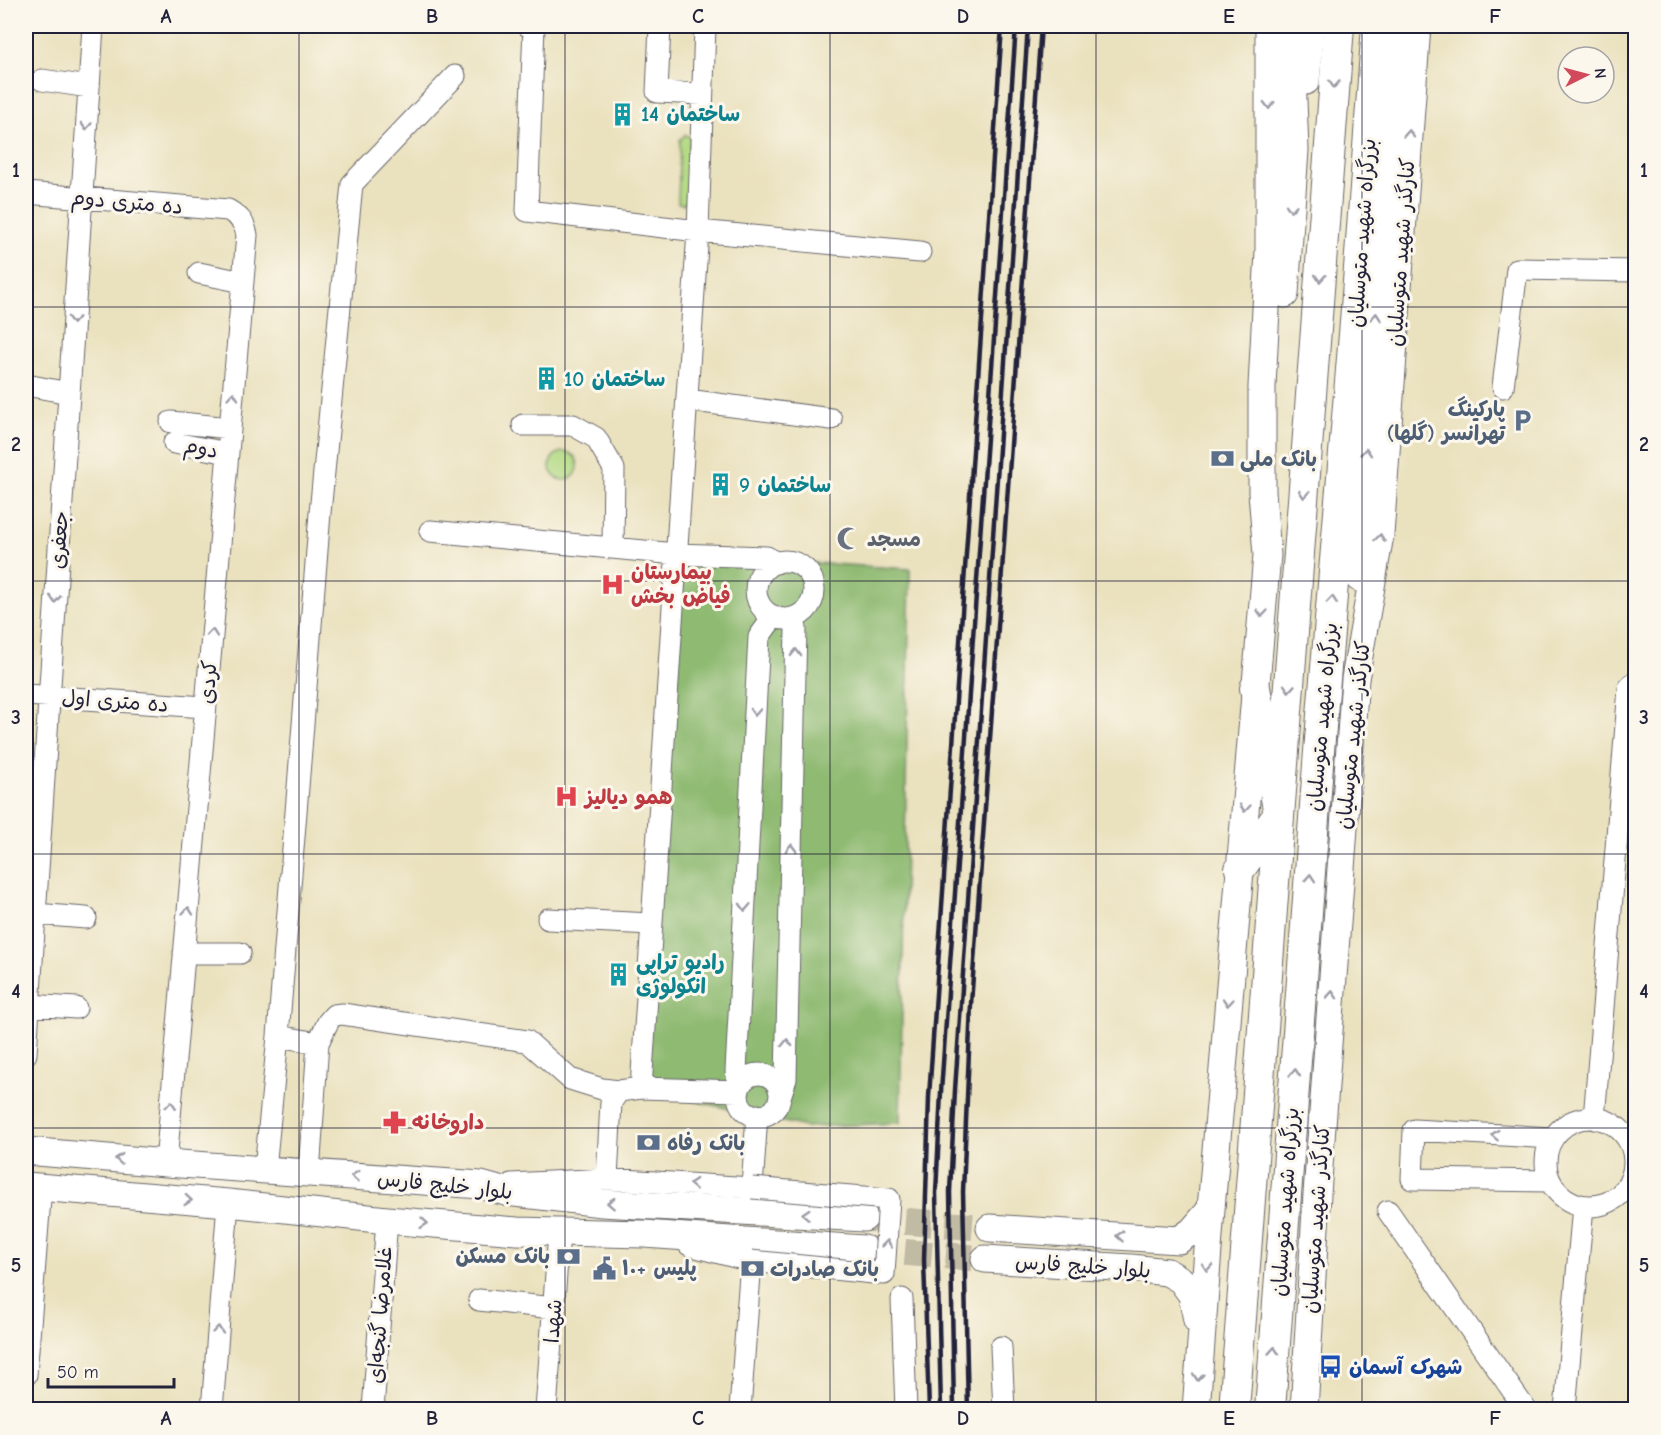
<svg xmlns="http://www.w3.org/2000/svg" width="1661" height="1435" viewBox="0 0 1661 1435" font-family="'Comic Neue','Playpen Sans Arabic',sans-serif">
	<rect width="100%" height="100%" fill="#fbf7ec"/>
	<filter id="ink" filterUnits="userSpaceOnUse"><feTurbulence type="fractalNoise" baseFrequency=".0167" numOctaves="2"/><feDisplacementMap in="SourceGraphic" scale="12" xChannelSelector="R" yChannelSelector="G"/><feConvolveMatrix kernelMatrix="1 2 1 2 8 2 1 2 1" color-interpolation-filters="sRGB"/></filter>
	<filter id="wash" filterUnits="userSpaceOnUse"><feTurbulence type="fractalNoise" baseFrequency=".008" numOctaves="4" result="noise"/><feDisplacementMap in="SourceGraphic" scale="24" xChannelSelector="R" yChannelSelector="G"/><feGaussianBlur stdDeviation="1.35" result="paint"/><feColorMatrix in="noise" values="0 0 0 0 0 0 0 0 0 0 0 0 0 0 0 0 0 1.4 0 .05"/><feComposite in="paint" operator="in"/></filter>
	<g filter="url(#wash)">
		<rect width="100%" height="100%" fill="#eae1be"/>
		<path fill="#b3da83" stroke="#6a7e5f" stroke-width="1.5" d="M 685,135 L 690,137 L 687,201 L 683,204 L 678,203 L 680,140 Z
			M550 466a14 14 0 1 1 28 0a14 14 0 1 1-28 0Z"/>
		<path fill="#8eba71" stroke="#586e56" stroke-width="1.5" d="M 676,554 L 910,569 L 900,1123 L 805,1127 L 641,1088 Z"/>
	</g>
	<g filter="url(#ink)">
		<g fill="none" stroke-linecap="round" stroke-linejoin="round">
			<path stroke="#c2bba4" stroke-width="27" stroke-dasharray="27 14" stroke-linecap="butt" d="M 864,1218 L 990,1228
				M 864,1249 L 985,1259"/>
			<defs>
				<path id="minor" d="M 528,26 L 534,26 L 527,211 L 698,231 L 920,252
					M 660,26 L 657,92 L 702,94
					M 42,80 L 89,87
					M 26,193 L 228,210 C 240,217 244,222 247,235 L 166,1163
					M 199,273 L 243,282
					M 26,385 L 69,393
					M 1503,387 L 1517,269 L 1636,271
					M 687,400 L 831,419
					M 171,422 L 230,428
					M 523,425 L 573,425 L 596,438 L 614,469 L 613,547
					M 174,443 L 228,453
					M 430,531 L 676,554 L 767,557 L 776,563
					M756 590a29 29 0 1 1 58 0a29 29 0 1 1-58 0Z
					M 26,695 L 205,707
					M 35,914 L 86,918
					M 548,919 L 652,924
					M 184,953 L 240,953
					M 29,1005 L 76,1008
					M 278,1036 L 318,1043
					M 26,1054 L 93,26
					M738 1095a21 21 0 1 1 42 0a21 21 0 1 1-42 0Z
					M 641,1088 L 698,231 L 705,26
					M 779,1100 L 786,1079 L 796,628 L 793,618
					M1546 1162a44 44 0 1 1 88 0a44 44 0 1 1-88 0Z
					M 1594,1119 L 1629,688 L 1636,681
					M 265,1169 L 278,1036 L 320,513 L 352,184 L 455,76
					M 309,1173 L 318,1043 L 328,1022 L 334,1015 L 342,1014 L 527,1041 L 570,1079 L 602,1089 L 619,1091 L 641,1088 L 739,1091 L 736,1071 L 759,637 L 774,616
					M 607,1179 L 611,1102 L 619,1091
					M 1550,1181 L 1412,1179 L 1414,1130 L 1553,1138
					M 511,1184 L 607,1179 L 752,1188 L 757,1115
					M 1388,1211 L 1526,1410
					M 689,1245 L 751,1261 L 740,1410
					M 902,1299 L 906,1410
					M 479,1300 L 554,1308
					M 1001,1347 L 1004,1410
					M 26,1375 L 41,1187
					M 212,1410 L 228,1203
					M 373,1410 L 387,1220
					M 546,1410 L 559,1233
					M 1565,1410 L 1583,1206"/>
				<path id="major" d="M 1306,81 L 1311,26
					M 1285,294 L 1295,150 L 1290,26
					M 1359,578 L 1361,524 L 1397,26
					M 26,1151 L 166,1163 L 481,1185 L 506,1192 L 602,1203 L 864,1218
					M 26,1186 L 228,1203 L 387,1220 L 517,1231 L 644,1234 L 864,1249
					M 990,1228 L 1179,1240 L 1192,1231 L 1211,1209
					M 985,1259 L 1131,1268 L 1167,1272 L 1181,1280 L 1192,1295 L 1197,1320
					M 1196,1410 L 1211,1209 L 1267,555 L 1262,492 L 1262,386 L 1269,251 L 1269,26
					M 1304,1410 L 1317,1194 L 1355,679 L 1380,535 L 1417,26"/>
				<path id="highway" d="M 1240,869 L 1279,814 L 1255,688
					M 1234,1410 L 1339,26
					M 1270,1410 L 1319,751 L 1355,322 L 1377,26"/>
			</defs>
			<use href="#minor" stroke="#686569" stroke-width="23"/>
			<use href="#major" stroke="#686569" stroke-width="29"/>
			<use href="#highway" stroke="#686569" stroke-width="32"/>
			<use href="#minor" stroke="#fff" stroke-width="21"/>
			<use href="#major" stroke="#fff" stroke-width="27"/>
			<use href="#highway" stroke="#fff" stroke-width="30"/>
			<path stroke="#22223b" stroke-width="4.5" d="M 929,1410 L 924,1260 L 929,1097 L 1002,26
				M 941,1410 L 936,1193 L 941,1092 L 1016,26
				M 954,1410 L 950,1192 L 955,1090 L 1028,26
				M 968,1410 L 963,1192 L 971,1004 L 1041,26"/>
			<defs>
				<path id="minor-bridge" d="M 751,1261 L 884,1274 L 889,1199 L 752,1188"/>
			</defs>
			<use href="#minor-bridge" stroke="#686569" stroke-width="23" stroke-linecap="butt"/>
			<use href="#minor-bridge" stroke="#fff" stroke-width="21"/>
		</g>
		<defs><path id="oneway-chevron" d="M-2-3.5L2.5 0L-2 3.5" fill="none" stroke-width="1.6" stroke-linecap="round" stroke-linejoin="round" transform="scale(1.5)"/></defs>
		<g stroke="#9c9ca7">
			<use href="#oneway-chevron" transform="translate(1334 84) rotate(94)"/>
			<use href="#oneway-chevron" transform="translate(1269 105) rotate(90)"/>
			<use href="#oneway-chevron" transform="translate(86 126) rotate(94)"/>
			<use href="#oneway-chevron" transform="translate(1409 134) rotate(-86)"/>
			<use href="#oneway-chevron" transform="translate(1291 208) rotate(94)"/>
			<use href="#oneway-chevron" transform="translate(1320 278) rotate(94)"/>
			<use href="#oneway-chevron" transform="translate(1376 317) rotate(-86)"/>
			<use href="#oneway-chevron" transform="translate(73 320) rotate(93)"/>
			<use href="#oneway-chevron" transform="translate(233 396) rotate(-85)"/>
			<use href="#oneway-chevron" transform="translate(1366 452) rotate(-86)"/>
			<use href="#oneway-chevron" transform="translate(1304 494) rotate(94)"/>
			<use href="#oneway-chevron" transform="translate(1380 538) rotate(-82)"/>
			<use href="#oneway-chevron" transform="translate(55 599) rotate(94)"/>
			<use href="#oneway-chevron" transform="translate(1332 600) rotate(-85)"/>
			<use href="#oneway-chevron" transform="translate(1262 613) rotate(95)"/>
			<use href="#oneway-chevron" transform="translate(212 633) rotate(-85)"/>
			<use href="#oneway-chevron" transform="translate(796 653) rotate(-89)"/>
			<use href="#oneway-chevron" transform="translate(1289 688) rotate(94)"/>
			<use href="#oneway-chevron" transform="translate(755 712) rotate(93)"/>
			<use href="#oneway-chevron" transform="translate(1245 808) rotate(95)"/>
			<use href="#oneway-chevron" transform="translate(791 848) rotate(-89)"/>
			<use href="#oneway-chevron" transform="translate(1310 878) rotate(-86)"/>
			<use href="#oneway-chevron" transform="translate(745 907) rotate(93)"/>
			<use href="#oneway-chevron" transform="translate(188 911) rotate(-85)"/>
			<use href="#oneway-chevron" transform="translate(1332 995) rotate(-86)"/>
			<use href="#oneway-chevron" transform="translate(1228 1002) rotate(95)"/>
			<use href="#oneway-chevron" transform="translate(787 1043) rotate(-89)"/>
			<use href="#oneway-chevron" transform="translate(1295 1073) rotate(-86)"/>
			<use href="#oneway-chevron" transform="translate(171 1105) rotate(-85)"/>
			<use href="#oneway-chevron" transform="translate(1495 1135) rotate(-177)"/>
			<use href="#oneway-chevron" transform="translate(119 1159) rotate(-175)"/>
			<use href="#oneway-chevron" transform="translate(355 1176) rotate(-176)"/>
			<use href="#oneway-chevron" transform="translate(693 1184) rotate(-177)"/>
			<use href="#oneway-chevron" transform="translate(188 1200) rotate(5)"/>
			<use href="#oneway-chevron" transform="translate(611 1203) rotate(-177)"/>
			<use href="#oneway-chevron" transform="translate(806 1214) rotate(-177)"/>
			<use href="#oneway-chevron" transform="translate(424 1223) rotate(5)"/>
			<use href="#oneway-chevron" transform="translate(1120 1236) rotate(-176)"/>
			<use href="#oneway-chevron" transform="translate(887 1244) rotate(-84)"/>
			<use href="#oneway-chevron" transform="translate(1207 1267) rotate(94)"/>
			<use href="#oneway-chevron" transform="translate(218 1330) rotate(-85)"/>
			<use href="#oneway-chevron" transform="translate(1274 1351) rotate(-86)"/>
			<use href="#oneway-chevron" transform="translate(1198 1377) rotate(95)"/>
		</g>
	</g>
	<path fill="none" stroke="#22223b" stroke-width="1.5" stroke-opacity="0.55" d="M 299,26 L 299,1410M 565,26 L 565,1410M 830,26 L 830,1410M 1096,26 L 1096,1410M 1362,26 L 1362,1410M 26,307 L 1636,307M 26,581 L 1636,581M 26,854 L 1636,854M 26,1128 L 1636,1128"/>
	<defs>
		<symbol id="building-bare" viewBox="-9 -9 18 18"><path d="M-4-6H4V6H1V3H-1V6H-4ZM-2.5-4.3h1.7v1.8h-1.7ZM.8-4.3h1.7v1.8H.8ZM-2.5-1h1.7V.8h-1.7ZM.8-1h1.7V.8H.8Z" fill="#0f9aa8" stroke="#fbf7ec" stroke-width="2.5" paint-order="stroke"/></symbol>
		<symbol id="parking-bare" viewBox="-9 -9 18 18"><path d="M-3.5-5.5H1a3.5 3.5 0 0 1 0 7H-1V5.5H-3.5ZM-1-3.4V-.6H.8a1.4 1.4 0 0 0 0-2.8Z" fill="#5c6f8a" stroke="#fbf7ec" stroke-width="2.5" paint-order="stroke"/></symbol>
		<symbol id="bank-bare" viewBox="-9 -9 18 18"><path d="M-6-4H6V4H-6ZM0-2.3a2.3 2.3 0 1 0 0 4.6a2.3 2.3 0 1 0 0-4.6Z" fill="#5c6f8a" stroke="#fbf7ec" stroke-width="2.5" paint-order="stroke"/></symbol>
		<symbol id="mosque-bare" viewBox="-9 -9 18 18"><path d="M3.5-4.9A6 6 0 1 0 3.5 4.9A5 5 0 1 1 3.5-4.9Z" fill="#6b7280" stroke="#fbf7ec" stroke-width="2.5" paint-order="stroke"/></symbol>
		<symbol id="hospital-bare" viewBox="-9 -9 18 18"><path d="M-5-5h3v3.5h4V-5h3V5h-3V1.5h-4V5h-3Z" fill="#e0444e" stroke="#fbf7ec" stroke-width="2.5" paint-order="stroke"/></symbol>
		<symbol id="pharmacy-bare" viewBox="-9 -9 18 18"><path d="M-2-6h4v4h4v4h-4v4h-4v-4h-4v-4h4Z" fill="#e0444e" stroke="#fbf7ec" stroke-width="2.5" paint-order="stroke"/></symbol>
		<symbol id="civic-bare" viewBox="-9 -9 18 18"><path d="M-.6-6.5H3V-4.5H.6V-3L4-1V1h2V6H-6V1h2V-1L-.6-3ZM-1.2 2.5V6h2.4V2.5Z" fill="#5c6f8a" stroke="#fbf7ec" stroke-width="2.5" paint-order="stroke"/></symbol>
		<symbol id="bus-bare" viewBox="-9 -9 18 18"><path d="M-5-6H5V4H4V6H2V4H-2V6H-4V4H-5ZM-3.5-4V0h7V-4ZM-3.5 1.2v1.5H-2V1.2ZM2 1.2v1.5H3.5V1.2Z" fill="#1a4fb4" stroke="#fbf7ec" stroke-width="2.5" paint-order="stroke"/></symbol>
	</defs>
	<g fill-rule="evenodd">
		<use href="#building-bare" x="606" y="98" width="33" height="33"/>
		<use href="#building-bare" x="530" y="362" width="33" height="33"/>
		<use href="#parking-bare" x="1506" y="404" width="33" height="33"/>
		<use href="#bank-bare" x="1206" y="442" width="33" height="33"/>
		<use href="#building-bare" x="704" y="468" width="33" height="33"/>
		<use href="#mosque-bare" x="832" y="522" width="33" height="33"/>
		<use href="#hospital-bare" x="596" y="568" width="33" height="33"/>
		<use href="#hospital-bare" x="550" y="780" width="33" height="33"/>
		<use href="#building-bare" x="602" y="958" width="33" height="33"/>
		<use href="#pharmacy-bare" x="378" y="1106" width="33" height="33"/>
		<use href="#bank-bare" x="632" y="1126" width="33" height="33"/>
		<use href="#bank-bare" x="552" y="1240" width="33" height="33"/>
		<use href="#civic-bare" x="588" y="1252" width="33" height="33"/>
		<use href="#bank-bare" x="736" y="1252" width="33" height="33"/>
		<use href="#bus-bare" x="1314" y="1350" width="33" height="33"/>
	</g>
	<g text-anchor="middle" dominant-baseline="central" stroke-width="6" stroke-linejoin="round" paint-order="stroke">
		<g font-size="21" font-weight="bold" fill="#0d838f" stroke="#fbf7ec" text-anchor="start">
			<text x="641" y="114">ساختمان 14</text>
			<text x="564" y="379">ساختمان 10</text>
			<text x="739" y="485">ساختمان 9</text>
			<text x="636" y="962">رادیو تراپی<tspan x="636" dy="24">انکولوژی</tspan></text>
		</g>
		<g font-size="21" fill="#22223b" stroke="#fbf7ec">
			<text transform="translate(127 202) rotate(5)">ده متری دوم</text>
			<text transform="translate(1362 233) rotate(-86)">بزرگراه شهید متوسلیان</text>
			<text transform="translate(1401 252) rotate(-86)">کنارگذر شهید متوسلیان</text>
			<text transform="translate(201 448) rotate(11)">دوم</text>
			<text transform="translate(59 540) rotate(-86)">جعفری</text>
			<text transform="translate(208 682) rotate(-85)">کردی</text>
			<text transform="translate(115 701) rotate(4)">ده متری اول</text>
			<text transform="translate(1322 717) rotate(-85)">بزرگراه شهید متوسلیان</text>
			<text transform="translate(1353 735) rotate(-84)">کنارگذر شهید متوسلیان</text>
			<text transform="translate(445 1185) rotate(6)">بلوار خلیج فارس</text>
			<text transform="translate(1285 1202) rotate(-86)">بزرگراه شهید متوسلیان</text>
			<text transform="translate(1316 1219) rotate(-86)">کنارگذر شهید متوسلیان</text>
			<text transform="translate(1083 1266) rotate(4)">بلوار خلیج فارس</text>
			<text transform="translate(380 1315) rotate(-86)">غلامرضا گنجه‌ای</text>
			<text transform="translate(553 1321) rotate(-86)">شهدا</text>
		</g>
		<g font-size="21" font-weight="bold" fill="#4e5e75" stroke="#fbf7ec" text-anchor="start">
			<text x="1505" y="409" text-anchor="end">پارکینگ<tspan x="1505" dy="24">تهرانسر (گلها)</tspan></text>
			<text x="1240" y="459">بانک ملی</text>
			<text x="667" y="1143">بانک رفاه</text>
			<text x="550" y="1256" text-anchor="end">بانک مسکن</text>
			<text x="622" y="1268">پلیس +۱۰</text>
			<text x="770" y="1269">بانک صادرات</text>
		</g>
		<g font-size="21" font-weight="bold" fill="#5b616d" stroke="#fbf7ec" text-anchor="start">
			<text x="867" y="539">مسجد</text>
		</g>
		<g font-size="21" font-weight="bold" fill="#be3a42" stroke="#fbf7ec" text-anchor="start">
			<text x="631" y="572">بیمارستان<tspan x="631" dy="24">فیاض بخش</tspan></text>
			<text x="585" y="797">همو دیالیز</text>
			<text x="412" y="1122">داروخانه</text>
		</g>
		<g font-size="21" font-weight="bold" fill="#164399" stroke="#fbf7ec" text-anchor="start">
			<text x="1349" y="1367">شهرک آسمان</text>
		</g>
	</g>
	<rect width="1661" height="1435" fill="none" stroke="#fbf7ec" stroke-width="66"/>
	<g transform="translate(1586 75) rotate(84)"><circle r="28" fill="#fbf7ec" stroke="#a4a2a5" stroke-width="1.5"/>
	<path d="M0-4.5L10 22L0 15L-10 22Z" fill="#d1495b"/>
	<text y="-9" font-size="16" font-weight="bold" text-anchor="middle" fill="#22223b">N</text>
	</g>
	<path d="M48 1378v9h126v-9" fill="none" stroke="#22223b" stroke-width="3"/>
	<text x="57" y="1378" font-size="18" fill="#22223b" stroke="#fbf7ec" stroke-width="4.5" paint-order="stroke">50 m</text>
	<rect x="33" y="33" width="1595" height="1369" fill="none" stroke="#22223b" stroke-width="2"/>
	<g font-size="20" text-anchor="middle" font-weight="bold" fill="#22223b">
		<text x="166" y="23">A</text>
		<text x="432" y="23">B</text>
		<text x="698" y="23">C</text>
		<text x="963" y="23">D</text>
		<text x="1229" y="23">E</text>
		<text x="1495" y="23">F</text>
		<text x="16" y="177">1</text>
		<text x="1644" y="177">1</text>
		<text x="16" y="451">2</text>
		<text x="1644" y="451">2</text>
		<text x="16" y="724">3</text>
		<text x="1644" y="724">3</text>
		<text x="16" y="998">4</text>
		<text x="1644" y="998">4</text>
		<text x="16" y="1272">5</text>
		<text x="1644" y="1272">5</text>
		<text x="166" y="1425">A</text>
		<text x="432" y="1425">B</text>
		<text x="698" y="1425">C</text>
		<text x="963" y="1425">D</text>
		<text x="1229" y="1425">E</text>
		<text x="1495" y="1425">F</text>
	</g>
</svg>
